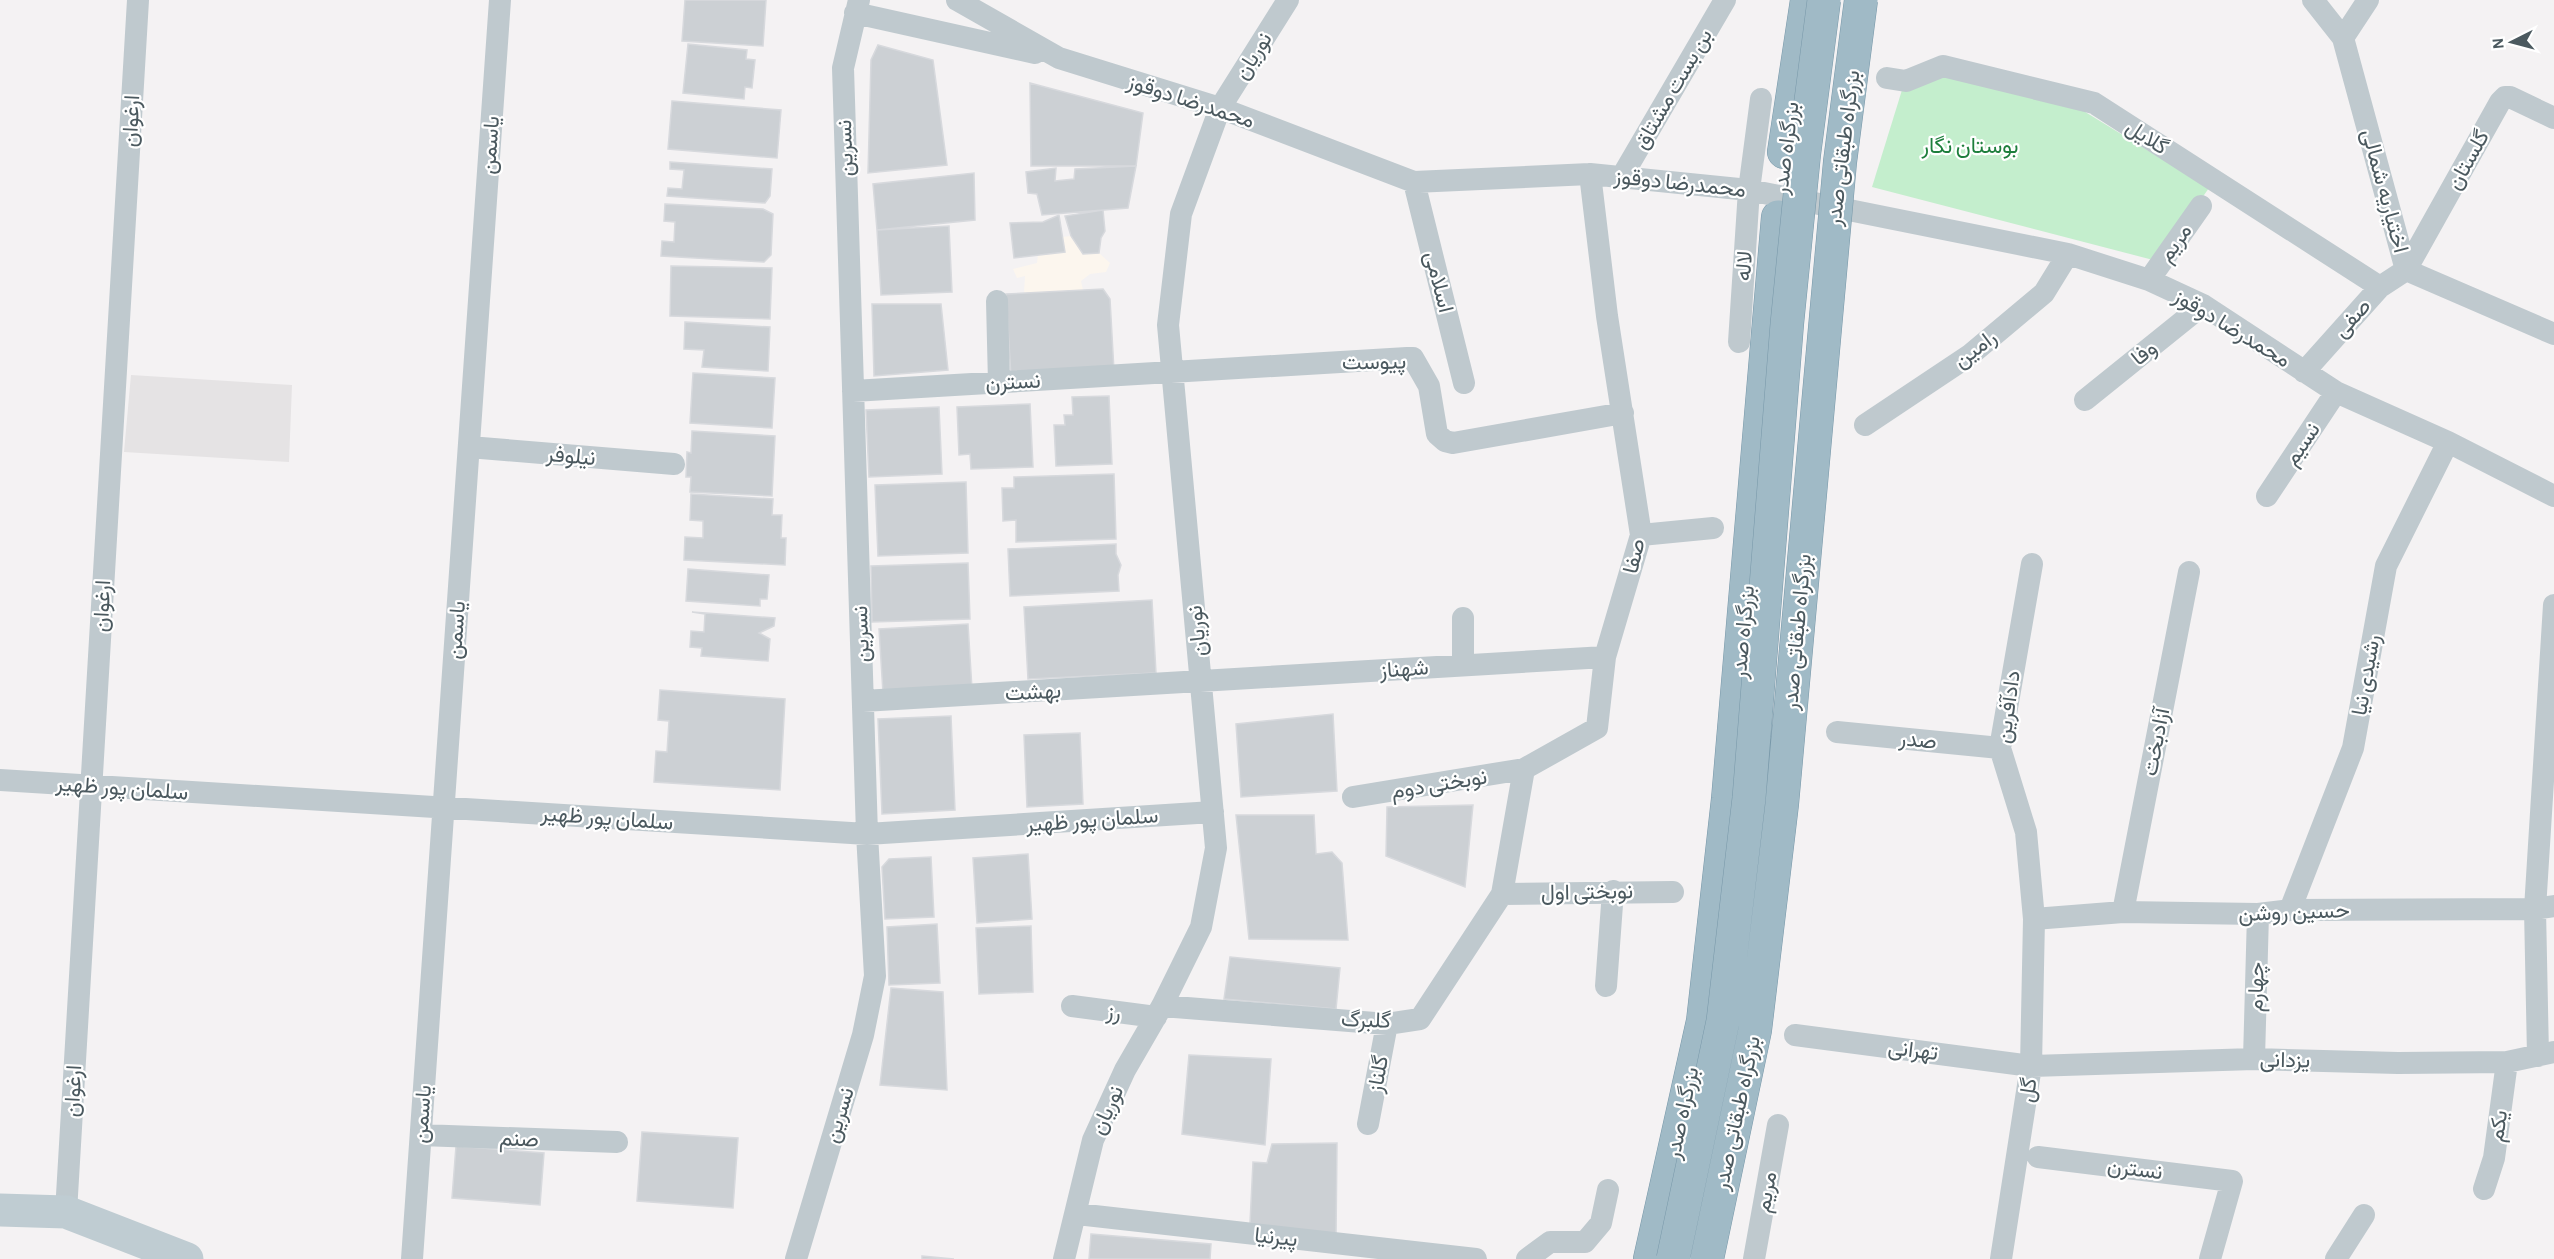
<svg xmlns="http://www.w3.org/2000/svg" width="2554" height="1259" viewBox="0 0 2554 1259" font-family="'Alegreya Sans',Vazirmatn,sans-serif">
	<rect width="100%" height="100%" fill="#f4f2f3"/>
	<path fill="#fcf6ee" d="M 1071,236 L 1083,254 L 1099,253 L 1110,263 L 1106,272 L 1090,274 L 1081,281 L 1083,290 L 1024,293 L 1025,276 L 1017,278 L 1013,269 L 1037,263 L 1038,255 L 1065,252 L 1062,237 Z"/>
	<path fill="#e5e3e4" d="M 131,375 L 292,385 L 289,462 L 124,452 Z"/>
	<path fill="#c4eecd" d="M 1942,73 L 2082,110 L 2209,188 L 2157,261 L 1872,187 L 1902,90 Z"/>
	<path fill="#ccd0d4" stroke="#d7d9dd" stroke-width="1.5" d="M 685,0 L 766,0 L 763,46 L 682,41 Z
		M 688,44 L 747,50 L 746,59 L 755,60 L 752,88 L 745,87 L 744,99 L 683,93 Z
		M 878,45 L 933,60 L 947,165 L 868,173 L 871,60 Z
		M 1030,83 L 1143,113 L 1136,166 L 1031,166 Z
		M 672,101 L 781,110 L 777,158 L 668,149 Z
		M 670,162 L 772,169 L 770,196 L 765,203 L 667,196 L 668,188 L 682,189 L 684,170 L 670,169 Z
		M 1136,166 L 1128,208 L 1042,215 L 1037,194 L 1028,193 L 1026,172 L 1056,168 L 1055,181 L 1074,179 L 1075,169 Z
		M 974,173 L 975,220 L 877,230 L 873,184 Z
		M 665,204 L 763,209 L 773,214 L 771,255 L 764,262 L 661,256 L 662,241 L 674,242 L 675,222 L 664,221 Z
		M 1103,210 L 1105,231 L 1101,238 L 1099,253 L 1083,254 L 1071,236 L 1065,216 Z
		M 1059,215 L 1065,252 L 1014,258 L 1010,223 L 1043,222 Z
		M 949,226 L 952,292 L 881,295 L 877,230 Z
		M 671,266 L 772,268 L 770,319 L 670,316 Z
		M 1103,289 L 1110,299 L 1114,371 L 1011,377 L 1006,294 Z
		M 872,304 L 941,304 L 948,370 L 874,376 Z
		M 685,322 L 770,327 L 768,371 L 702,367 L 704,350 L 684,349 Z
		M 693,373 L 775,378 L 772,428 L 690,423 Z
		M 1109,396 L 1112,464 L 1056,466 L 1054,425 L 1065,425 L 1064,415 L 1073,415 L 1072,397 Z
		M 1030,404 L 1033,467 L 971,469 L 970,454 L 959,455 L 957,407 Z
		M 939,407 L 942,474 L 869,477 L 866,410 Z
		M 692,431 L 775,436 L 772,496 L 690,492 L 691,477 L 686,477 L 687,452 L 691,453 Z
		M 1114,474 L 1116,539 L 1016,542 L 1016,520 L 1003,521 L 1002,488 L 1014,488 L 1014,477 Z
		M 966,482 L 968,553 L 878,556 L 875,485 Z
		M 691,494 L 773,499 L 772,515 L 782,515 L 781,538 L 786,538 L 785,565 L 684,560 L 685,537 L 703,538 L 703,521 L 690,520 Z
		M 1116,544 L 1116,554 L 1121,565 L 1118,575 L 1119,591 L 1010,596 L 1008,549 Z
		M 968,563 L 970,619 L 872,622 L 871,566 Z
		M 688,569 L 769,575 L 767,599 L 760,599 L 760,606 L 686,601 Z
		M 1152,600 L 1156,673 L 1028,679 L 1024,607 Z
		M 692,612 L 775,618 L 774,626 L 759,633 L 770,639 L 768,661 L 701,656 L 702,648 L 690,647 L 691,631 L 704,632 L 705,614 Z
		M 968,624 L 972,689 L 883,693 L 879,629 Z
		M 660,690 L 785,699 L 780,790 L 654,782 L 656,751 L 667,752 L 669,721 L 658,720 Z
		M 1333,714 L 1337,791 L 1241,797 L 1236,724 Z
		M 951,716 L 955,810 L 882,814 L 878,719 Z
		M 1080,733 L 1083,804 L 1027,807 L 1024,735 Z
		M 1473,805 L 1465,887 L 1386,856 L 1387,807 Z
		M 1236,815 L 1314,815 L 1316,854 L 1332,852 L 1342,863 L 1348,940 L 1249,939 Z
		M 1028,854 L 1032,919 L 977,923 L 973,858 Z
		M 931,857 L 934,917 L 885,919 L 882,867 L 889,859 Z
		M 937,924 L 940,983 L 889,985 L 887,927 Z
		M 1031,926 L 1033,992 L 979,994 L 976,928 Z
		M 1230,957 L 1340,968 L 1336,1009 L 1224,999 Z
		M 891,988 L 943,992 L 947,1090 L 880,1085 Z
		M 1189,1055 L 1271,1059 L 1265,1145 L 1182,1134 Z
		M 642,1132 L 738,1138 L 733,1208 L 637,1201 Z
		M 1337,1143 L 1336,1238 L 1250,1223 L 1253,1162 L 1267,1163 L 1272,1144 Z
		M 456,1146 L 544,1153 L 540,1205 L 452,1198 Z
		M 1091,1234 L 1211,1244 L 1210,1259 L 1089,1259 Z
		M 922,1256 L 954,1259 L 922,1259 Z"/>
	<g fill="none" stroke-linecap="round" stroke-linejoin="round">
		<defs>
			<path id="trunk" d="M 1784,152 L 1807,0
				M 1650,1259 L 1703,1021 L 1728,799 L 1778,217"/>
		</defs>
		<use href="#trunk" stroke="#7898a9" stroke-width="34"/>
		<path stroke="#bfc9ce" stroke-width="22" d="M 957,0 L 1059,58 L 1220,108 L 1414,182 L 1590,174 L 1749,190 L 2068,254 L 2149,280 L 2203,305 L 2336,392 L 2448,442 L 2554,496
			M 2313,0 L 2343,38 L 2406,270
			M 855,13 L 1035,53
			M 2343,38 L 2368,0
			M 1887,78 L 1906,81 L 1943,66 L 2094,103 L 2380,287
			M 1621,178 L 1725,0
			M 1414,182 L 1464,383
			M 2406,270 L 2554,334
			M 2149,280 L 2201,206
			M 997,301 L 999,383
			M 1739,342 L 1749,190 L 1761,99
			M 2304,372 L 2380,287 L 2406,270 L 2500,102 L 2505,97 L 2510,97 L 2554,118
			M 853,391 L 1407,358 L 1413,358 L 1429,386 L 1437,434 L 1445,441 L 1453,443 L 1623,413
			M 2085,400 L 2203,305
			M 1865,425 L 1970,355 L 2044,293 L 2068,254
			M 469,447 L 674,464
			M 2267,496 L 2336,392
			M 1641,535 L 1713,528
			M 1463,618 L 1463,665
			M 863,701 L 1605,657
			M 1837,732 L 2000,748
			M 0,780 L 867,834 L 1213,812
			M 1353,797 L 1524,769 L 1597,728 L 1605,657 L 1641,535 L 1607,316 L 1590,174
			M 1502,894 L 1673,892
			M 2290,910 L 2353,748 L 2386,566 L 2448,442
			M 2123,912 L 2189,572
			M 2034,919 L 2123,912 L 2258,914 L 2290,910 L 2535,909 L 2554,906
			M 1606,986 L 1613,891
			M 1072,1006 L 1156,1017
			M 1162,1006 L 1387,1024 L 1420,1019 L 1502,894 L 1524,769
			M 1795,1035 L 2031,1066 L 2254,1059 L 2398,1063 L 2507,1062 L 2554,1052
			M 2538,1056 L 2535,909 L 2554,605
			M 2254,1059 L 2258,914
			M 1368,1124 L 1387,1024
			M 421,1135 L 617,1142
			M 2038,1157 L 2232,1181 L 2210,1259
			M 2484,1189 L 2494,1158 L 2507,1062
			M 66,1212 L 138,0
			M 1077,1214 L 1476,1259
			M 412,1259 L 500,0
			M 796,1259 L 863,1035 L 875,976 L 867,834 L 843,68 L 859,0
			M 1064,1259 L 1093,1140 L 1125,1070 L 1162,1006 L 1201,927 L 1216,848 L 1168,325 L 1181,214 L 1220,108 L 1288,0
			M 1527,1259 L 1550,1242 L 1585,1242 L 1601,1223 L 1608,1190
			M 1754,1259 L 1778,1125
			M 2001,1259 L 2031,1066 L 2034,919 L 2026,832 L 2000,748 L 2032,564
			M 2336,1259 L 2364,1215"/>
		<path stroke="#bfccd2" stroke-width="33" d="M 0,1210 L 66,1212 L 187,1259"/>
		<use href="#trunk" stroke="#a0bac6" stroke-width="33"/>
		<defs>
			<path id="trunk-bridge" d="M 1673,1259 L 1723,1021 L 1749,798 L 1787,324 L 1804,154 L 1824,0
				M 1707,1259 L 1755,1030 L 1782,804 L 1840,162 L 1861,0"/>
		</defs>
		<use href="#trunk-bridge" stroke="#7898a9" stroke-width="34" stroke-linecap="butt"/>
		<use href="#trunk-bridge" stroke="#a0bac6" stroke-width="33"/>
	</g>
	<g text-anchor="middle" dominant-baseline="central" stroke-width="4.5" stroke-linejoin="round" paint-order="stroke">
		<g font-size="22" fill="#4b595f" stroke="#fff">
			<text transform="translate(1253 56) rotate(-58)">نوریان</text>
			<text transform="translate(1673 89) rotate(-60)">بن بست مشتاق</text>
			<text transform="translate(1191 101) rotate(18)">محمدرضا دوقوز</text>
			<text transform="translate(131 121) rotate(-87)">ارغوان</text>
			<text transform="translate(2147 137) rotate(33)">گلایل</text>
			<text transform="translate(490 145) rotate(-86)">یاسمن</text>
			<text transform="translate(845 148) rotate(-92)">نسرین</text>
			<text transform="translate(1786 148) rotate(-83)">بزرگراه صدر</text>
			<text transform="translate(1843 148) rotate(-83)">بزرگراه طبقاتی صدر</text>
			<text transform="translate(2468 160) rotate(-61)">گلستان</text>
			<text transform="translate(1680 183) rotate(6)">محمدرضا دوقوز</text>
			<text transform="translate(2385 191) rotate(75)">اختیاریه شمالی</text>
			<text transform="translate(2175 243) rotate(-55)">مریم</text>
			<text transform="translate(1744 266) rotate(-86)">لاله</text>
			<text transform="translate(1439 282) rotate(76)">اسلامی</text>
			<text transform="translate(2352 318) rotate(-48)">صفی</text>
			<text transform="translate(2232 328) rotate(31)">محمدرضا دوقوز</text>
			<text transform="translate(1975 349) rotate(-37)">رامین</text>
			<text transform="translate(2144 353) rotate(-39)">وفا</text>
			<text transform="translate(1374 362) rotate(-1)">پیوست</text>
			<text transform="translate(1013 382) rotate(-3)">نسترن</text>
			<text transform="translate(2302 444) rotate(-56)">نسیم</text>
			<text transform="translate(571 456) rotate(5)">نیلوفر</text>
			<text transform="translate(1634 556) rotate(-77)">صفا</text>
			<text transform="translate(102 606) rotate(-87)">ارغوان</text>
			<text transform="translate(456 630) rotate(-86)">یاسمن</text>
			<text transform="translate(1197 631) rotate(-96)">نوریان</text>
			<text transform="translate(1743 632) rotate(-85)">بزرگراه صدر</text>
			<text transform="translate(1797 632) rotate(-85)">بزرگراه طبقاتی صدر</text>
			<text transform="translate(861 634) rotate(-92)">نسرین</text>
			<text transform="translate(1404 669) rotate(-4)">شهناز</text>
			<text transform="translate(2366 675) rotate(-80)">رشیدی نیا</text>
			<text transform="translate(1033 692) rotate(-3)">بهشت</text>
			<text transform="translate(2008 707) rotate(-82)">دادآفرین</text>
			<text transform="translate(1918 740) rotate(6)">صدر</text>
			<text transform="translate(2156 742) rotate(-79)">آزادبخت</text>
			<text transform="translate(1439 784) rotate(-9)">نوبختی دوم</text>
			<text transform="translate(122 788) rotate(4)">سلمان پور ظهیر</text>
			<text transform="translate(607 818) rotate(4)">سلمان پور ظهیر</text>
			<text transform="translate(1092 820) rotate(-4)">سلمان پور ظهیر</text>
			<text transform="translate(1587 892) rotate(-1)">نوبختی اول</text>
			<text transform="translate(2294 912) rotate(-2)">حسین روشن</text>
			<text transform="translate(2256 987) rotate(-89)">چهارم</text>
			<text transform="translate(1114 1012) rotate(8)">رز</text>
			<text transform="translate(1366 1020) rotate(2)">گلبرگ</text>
			<text transform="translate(1913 1050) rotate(7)">تهرانی</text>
			<text transform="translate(2285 1060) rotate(1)">یزدانی</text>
			<text transform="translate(1378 1074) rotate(-80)">گلناز</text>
			<text transform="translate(2028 1090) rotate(-81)">گل</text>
			<text transform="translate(73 1091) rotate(-87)">ارغوان</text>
			<text transform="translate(1107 1110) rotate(-66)">نوریان</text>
			<text transform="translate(1682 1113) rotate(-78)">بزرگراه صدر</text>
			<text transform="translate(1737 1113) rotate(-78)">بزرگراه طبقاتی صدر</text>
			<text transform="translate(422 1114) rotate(-86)">یاسمن</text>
			<text transform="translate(839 1115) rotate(-73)">نسرین</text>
			<text transform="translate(2498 1126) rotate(-82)">یکم</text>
			<text transform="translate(519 1139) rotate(2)">صنم</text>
			<text transform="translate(2135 1169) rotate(7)">نسترن</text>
			<text transform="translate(1766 1192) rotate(-80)">مریم</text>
			<text transform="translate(1276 1237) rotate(6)">پیرنیا</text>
		</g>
		<g font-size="22" fill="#1d7e3c" stroke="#fff">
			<text x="1970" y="146">بوستان نگار</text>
		</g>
	</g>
	<g transform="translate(2512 42) rotate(264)" stroke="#ffffff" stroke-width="4.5" paint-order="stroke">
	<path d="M0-4.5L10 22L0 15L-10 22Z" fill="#4b595f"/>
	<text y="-9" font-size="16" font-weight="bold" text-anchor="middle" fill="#4b595f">N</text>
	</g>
</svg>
